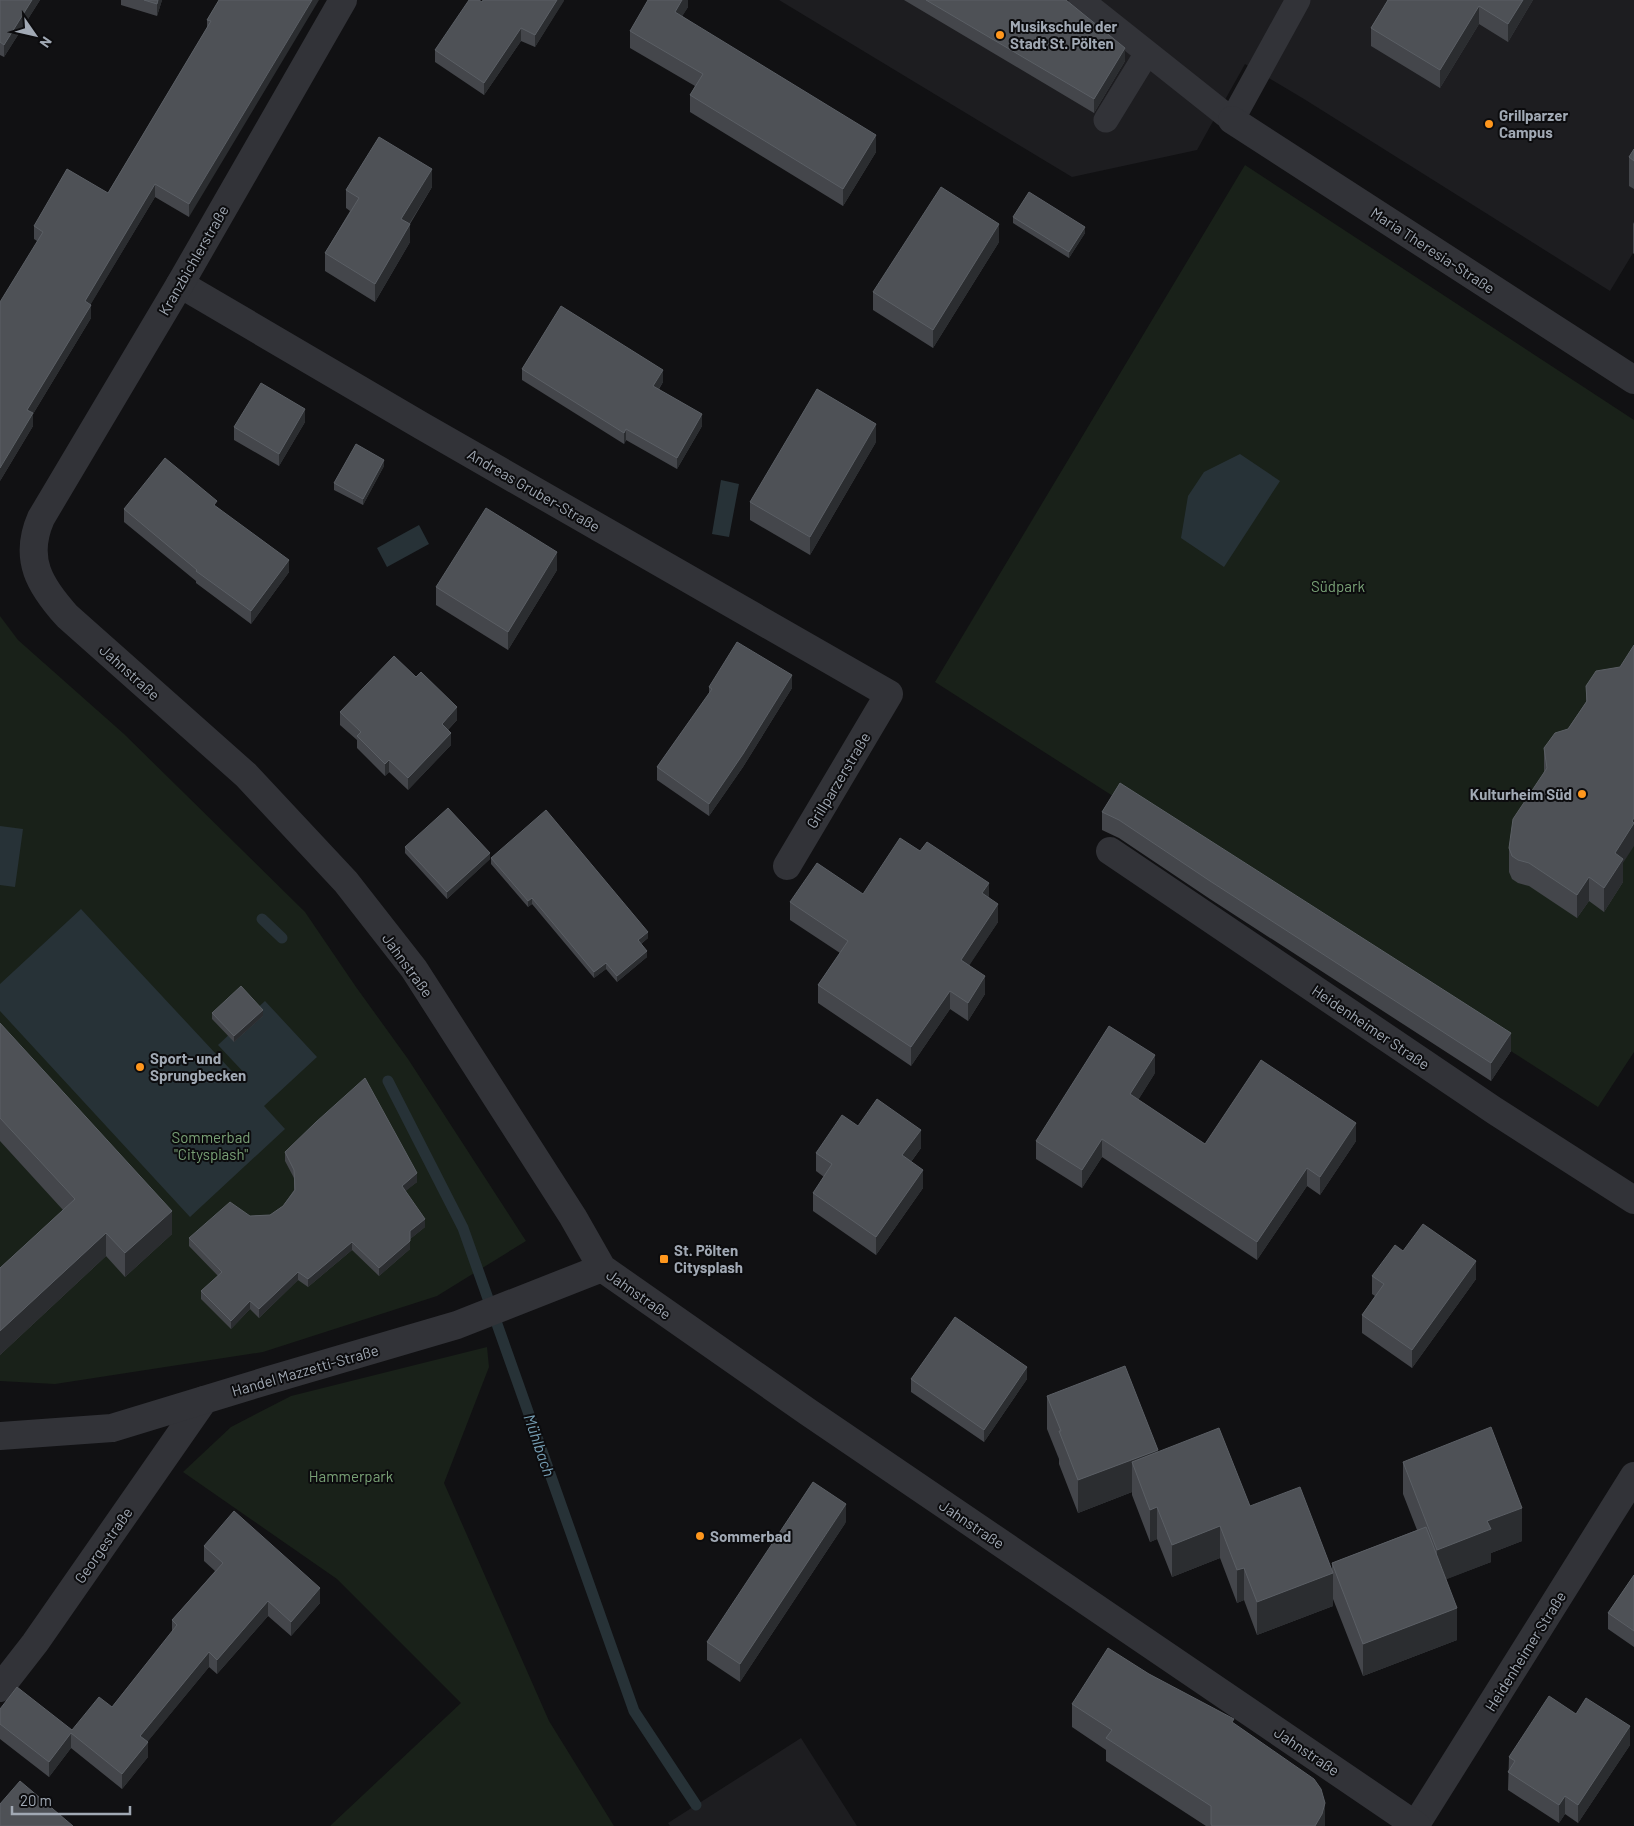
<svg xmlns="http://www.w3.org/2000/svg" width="1634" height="1826" viewBox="0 0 1634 1826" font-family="Barlow,sans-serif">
	<rect width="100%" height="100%" fill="#111113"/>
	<path fill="#1d1d20" d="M 779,0 L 1634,0 L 1634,254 L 1633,253 L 1610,291 L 1304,99 L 1245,64 L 1197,150 L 1072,177 Z
		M 801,1738 L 857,1826 L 670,1826 L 668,1823 Z"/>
	<path fill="#192119" d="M 1245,165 L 1634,420 L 1634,1052 L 1598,1107 L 935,682 Z
		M 0,616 L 18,640 L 124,734 L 305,912 L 356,987 L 408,1059 L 526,1241 L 437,1296 L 263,1352 L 55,1384 L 0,1381 Z
		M 487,1347 L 489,1367 L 444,1483 L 549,1721 L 614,1826 L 330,1826 L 461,1703 L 337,1579 L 183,1472 L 231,1427 L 291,1396 Z"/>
	<path fill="#273237" d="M 1240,454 L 1280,481 L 1224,567 L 1181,538 L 1188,496 L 1204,472 Z
		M 721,480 L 739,484 L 729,537 L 712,534 Z
		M 419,525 L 429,544 L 387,567 L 377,548 Z
		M 0,826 L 23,829 L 15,887 L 0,885 Z
		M 81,909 L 243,1083 L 248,1077 L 218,1045 L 265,1001 L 317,1057 L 264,1106 L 285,1129 L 190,1217 L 0,1011 L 0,984 Z"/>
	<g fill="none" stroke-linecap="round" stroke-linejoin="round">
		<path stroke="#273237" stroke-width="11" d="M 262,919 L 282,938
			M 388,1081 L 463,1228 L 634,1711 L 696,1805"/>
		<path stroke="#323338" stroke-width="25" d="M 1081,0 L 1232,120 L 1298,0
			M 1106,120 L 1147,53"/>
		<path stroke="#323338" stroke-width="28" d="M 1232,120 L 1634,380
			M 180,284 L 422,426 L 889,694 L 787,866
			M 1110,851 L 1495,1111 L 1634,1200
			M 0,1688 L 35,1643 L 204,1400
			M 1415,1826 L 1634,1476"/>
		<path stroke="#323338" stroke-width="28" d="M 343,0 L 180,284 L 41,518 C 23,559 40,586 67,616 L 246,775 L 346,882 L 414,969 L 573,1217 L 602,1268 L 808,1412 L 1417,1826
			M 0,1436 L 112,1428 L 266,1381 L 457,1325 L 602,1268"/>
	</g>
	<path fill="#44464b" d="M 0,0 L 40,0 L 4,57 L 0,55 Z
		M 121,0 L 162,0 L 157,16 L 121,5 Z
		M 219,0 L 189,217 L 155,197 L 90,305 L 91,318 L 33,414 L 33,426 L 0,481 L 37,241 L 34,239 L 34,226 L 108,193 L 207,28 L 207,20 Z
		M 564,0 L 535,47 L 521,41 L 484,95 L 435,62 L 435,50 L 482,2 Z
		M 688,0 L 688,7 L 682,16 L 876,152 L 843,206 L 690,112 L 690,95 L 695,86 L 630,48 L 630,31 Z
		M 904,0 L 1066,0 L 1125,61 L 1094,113 Z
		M 1388,0 L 1533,0 L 1508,42 L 1479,24 L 1440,88 L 1371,46 L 1371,28 Z
		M 1634,149 L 1634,189 L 1629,186 L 1629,157 Z
		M 432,187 L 410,224 L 410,242 L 375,302 L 325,271 L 325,253 L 350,211 L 346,208 L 346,190 Z
		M 1013,217 L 1085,233 L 1069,258 L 1013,223 Z
		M 1634,222 L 1634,254 L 1633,253 L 1633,224 Z
		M 999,242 L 933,348 L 873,310 L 873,292 Z
		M 522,369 L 663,382 L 659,389 L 702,426 L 677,469 L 626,440 L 624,444 L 522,380 Z
		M 305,422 L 279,466 L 234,440 L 234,427 Z
		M 876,442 L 810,555 L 750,520 L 750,502 Z
		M 384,466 L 363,505 L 334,490 L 334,483 Z
		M 217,507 L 289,572 L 251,624 L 196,583 L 196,581 L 124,522 L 124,509 Z
		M 557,570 L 508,650 L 436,605 L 436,587 Z
		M 1586,686 L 1623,863 L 1623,882 L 1604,912 L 1589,901 L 1577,918 L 1529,886 L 1518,883 L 1512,879 L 1509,872 L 1509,848 L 1544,772 L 1544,748 L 1568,729 L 1586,702 Z
		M 709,687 L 792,688 L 743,767 L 709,816 L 657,780 L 657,767 L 709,694 Z
		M 340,712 L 457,720 L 448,730 L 451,745 L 408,790 L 389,772 L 385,776 L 357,748 L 357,740 L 340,725 Z
		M 1120,783 L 1511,1051 L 1491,1081 L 1210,899 L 1119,838 L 1102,830 L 1102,812 Z
		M 405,847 L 490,859 L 447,899 L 405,853 Z
		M 491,858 L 648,938 L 641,944 L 647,957 L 617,982 L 606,969 L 594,978 L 532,904 L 528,907 L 491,864 Z
		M 863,894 L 989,897 L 998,922 L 969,965 L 985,994 L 968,1021 L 950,1009 L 911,1066 L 818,1003 L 818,985 L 840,953 L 790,920 L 790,902 Z
		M 212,1013 L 263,1016 L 234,1042 L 212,1019 Z
		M 0,1023 L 172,1234 L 125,1277 L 106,1256 L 0,1355 L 0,1268 L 63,1210 L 0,1141 Z
		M 1155,1073 L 1138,1100 L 1205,1144 L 1356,1141 L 1320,1195 L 1307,1186 L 1257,1260 L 1102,1157 L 1082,1188 L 1036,1159 L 1036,1141 Z
		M 858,1126 L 921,1148 L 911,1162 L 923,1188 L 876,1255 L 813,1211 L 813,1193 L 824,1177 L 816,1171 L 816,1153 Z
		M 285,1152 L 417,1182 L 405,1191 L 425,1227 L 410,1239 L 410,1249 L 379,1276 L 352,1250 L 308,1287 L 298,1280 L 259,1318 L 250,1309 L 231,1329 L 201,1299 L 201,1291 L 218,1276 L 189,1246 L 189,1238 L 250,1216 L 270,1215 L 283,1206 L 294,1190 L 294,1178 L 285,1161 Z
		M 1403,1251 L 1476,1279 L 1412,1368 L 1362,1333 L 1362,1315 L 1375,1296 L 1372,1294 L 1372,1276 Z
		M 911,1379 L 1027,1379 L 984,1442 L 911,1392 Z
		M 1047,1396 L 1158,1452 L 1250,1506 L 1332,1571 L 1332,1563 L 1417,1530 L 1403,1494 L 1403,1462 L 1522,1541 L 1491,1553 L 1491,1562 L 1446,1579 L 1457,1640 L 1363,1676 L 1333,1599 L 1333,1606 L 1257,1635 L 1244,1600 L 1237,1603 L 1220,1558 L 1172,1577 L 1157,1539 L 1150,1542 L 1132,1495 L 1132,1492 L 1078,1513 L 1059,1464 L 1059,1459 L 1047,1429 Z
		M 846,1522 L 740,1682 L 707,1660 L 707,1642 Z
		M 204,1546 L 320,1603 L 291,1636 L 268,1616 L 217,1674 L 209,1667 L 147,1742 L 148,1757 L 122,1789 L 71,1748 L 49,1777 L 0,1739 L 0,1709 L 72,1730 L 112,1707 L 172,1632 L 172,1620 L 215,1571 L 204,1561 Z
		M 1634,1575 L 1634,1647 L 1608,1629 L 1608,1613 Z
		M 1149,1674 L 1234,1724 L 1325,1826 L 1206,1826 L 1106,1761 L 1106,1750 L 1072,1727 L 1072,1704 Z
		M 1576,1714 L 1630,1745 L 1578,1823 L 1565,1814 L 1559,1823 L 1508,1790 L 1509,1757 Z"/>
	<path fill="#2b2d30" d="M 32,0 L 40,0 L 4,57 L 4,45 Z
		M 158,0 L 162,0 L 157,16 L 157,4 Z
		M 312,0 L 319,0 L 189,217 L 189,204 Z
		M 557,0 L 564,0 L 564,1 L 535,47 L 535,35 Z
		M 682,0 L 688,0 L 688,7 L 675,28 L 675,12 Z
		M 1523,0 L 1533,0 L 1508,42 L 1508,24 Z
		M 1479,6 L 1479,24 L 1440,88 L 1440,70 Z
		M 521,28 L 521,41 L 484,95 L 484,83 Z
		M 1125,48 L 1125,61 L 1094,113 L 1094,99 Z
		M 876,135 L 876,152 L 843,206 L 843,189 Z
		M 432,169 L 432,187 L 401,237 L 401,219 Z
		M 155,184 L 155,197 L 85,314 L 85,301 Z
		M 410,224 L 410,242 L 375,302 L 375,284 Z
		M 999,224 L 999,242 L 933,348 L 933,330 Z
		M 1085,227 L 1085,233 L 1069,258 L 1069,252 Z
		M 91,305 L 91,318 L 33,414 L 33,426 L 0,481 L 0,468 L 27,410 Z
		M 663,370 L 663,382 L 653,397 L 653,386 Z
		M 305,409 L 305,422 L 279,466 L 279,454 Z
		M 702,414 L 702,426 L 677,469 L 677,458 Z
		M 876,424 L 876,442 L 810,555 L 810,537 Z
		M 626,429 L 626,440 L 624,444 L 624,433 Z
		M 384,460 L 384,466 L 363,505 L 363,499 Z
		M 557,552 L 557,570 L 508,650 L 508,632 Z
		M 289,560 L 289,572 L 251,624 L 251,611 Z
		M 792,675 L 792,688 L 743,767 L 709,816 L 709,804 Z
		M 457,707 L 457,720 L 442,736 L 442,724 Z
		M 451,733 L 451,745 L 408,790 L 408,778 Z
		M 389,760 L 389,772 L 385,776 L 385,764 Z
		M 1634,818 L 1634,846 L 1623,863 L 1623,882 L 1604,912 L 1604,888 L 1615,853 Z
		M 490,853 L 490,859 L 447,899 L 447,892 Z
		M 1589,877 L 1589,901 L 1577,918 L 1577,895 Z
		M 989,883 L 989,901 L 982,893 Z
		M 532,898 L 532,904 L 528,907 L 528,901 Z
		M 998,904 L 998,922 L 961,978 L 961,960 Z
		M 648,932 L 648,938 L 638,946 L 638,940 Z
		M 647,951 L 647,957 L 617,982 L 617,976 Z
		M 606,963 L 606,969 L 594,978 L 594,972 Z
		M 985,976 L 985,994 L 968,1021 L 968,1003 Z
		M 950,991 L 950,1009 L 911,1066 L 911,1047 Z
		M 263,1010 L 263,1016 L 234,1042 L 234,1036 Z
		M 1511,1033 L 1511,1051 L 1491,1081 L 1491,1063 Z
		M 1155,1055 L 1155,1073 L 1130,1113 L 1130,1094 Z
		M 1356,1123 L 1356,1141 L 1320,1195 L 1320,1177 Z
		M 921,1130 L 921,1148 L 902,1174 L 902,1155 Z
		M 1102,1139 L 1102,1157 L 1082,1188 L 1082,1170 Z
		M 1307,1168 L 1307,1186 L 1257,1260 L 1257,1242 Z
		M 923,1170 L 923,1188 L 876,1255 L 876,1237 Z
		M 417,1173 L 417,1182 L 402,1194 L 402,1186 Z
		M 172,1211 L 172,1234 L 125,1277 L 125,1253 Z
		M 425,1219 L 425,1227 L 410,1239 L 410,1231 Z
		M 106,1233 L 106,1256 L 0,1355 L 0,1331 Z
		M 410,1241 L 410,1249 L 379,1276 L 379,1268 Z
		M 352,1242 L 352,1250 L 308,1287 L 308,1279 Z
		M 1476,1261 L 1476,1279 L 1412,1368 L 1412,1350 Z
		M 298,1272 L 298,1280 L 259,1318 L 259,1309 Z
		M 250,1301 L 250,1309 L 231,1329 L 231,1321 Z
		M 1027,1367 L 1027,1379 L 984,1442 L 984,1430 Z
		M 1158,1450 L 1158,1482 L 1132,1462 L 1132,1492 L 1078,1513 L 1078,1480 Z
		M 846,1504 L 846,1522 L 740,1682 L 740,1664 Z
		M 1157,1507 L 1157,1539 L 1150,1542 L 1150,1510 Z
		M 1522,1508 L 1522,1541 L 1491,1553 L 1491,1562 L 1437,1583 L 1437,1550 L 1487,1521 Z
		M 1220,1526 L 1220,1558 L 1172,1577 L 1172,1545 Z
		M 1244,1568 L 1244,1600 L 1237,1603 L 1237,1570 Z
		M 1333,1573 L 1333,1606 L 1257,1635 L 1257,1602 Z
		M 320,1588 L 320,1603 L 291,1636 L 291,1622 Z
		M 268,1601 L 268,1616 L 217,1674 L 217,1660 Z
		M 1457,1608 L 1457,1640 L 1363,1676 L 1363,1644 Z
		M 209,1652 L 209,1667 L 140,1751 L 140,1736 Z
		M 1630,1726 L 1630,1745 L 1578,1823 L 1578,1805 Z
		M 71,1733 L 71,1748 L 49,1777 L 49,1762 Z
		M 148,1742 L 148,1757 L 122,1789 L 122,1774 Z
		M 1565,1796 L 1565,1814 L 1559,1823 L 1559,1805 Z
		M 1325,1803 L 1325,1826 L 1315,1826 Z"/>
	<path fill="#4e5156" stroke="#5b5f65" d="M 0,0 L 32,0 L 4,45 L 0,42 Z
		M 144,0 L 158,0 L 157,4 Z
		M 219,0 L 312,0 L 189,204 L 155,184 L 85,301 L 91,305 L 27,410 L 33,413 L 0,468 L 0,302 L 43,232 L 34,226 L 67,169 L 108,193 L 211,21 L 207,20 Z
		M 469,0 L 479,0 L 482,2 L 483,0 L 557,0 L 535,35 L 521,28 L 484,83 L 435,50 Z
		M 648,0 L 682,0 L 675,12 L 876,135 L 843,189 L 690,95 L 703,74 L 630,31 Z
		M 926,0 L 1066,0 L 1125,48 L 1094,99 Z
		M 1388,0 L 1523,0 L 1508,24 L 1479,6 L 1440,70 L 1371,28 Z
		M 379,137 L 432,169 L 401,219 L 410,224 L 375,284 L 325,253 L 359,198 L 346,190 Z
		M 1634,149 L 1634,161 L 1629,157 Z
		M 941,187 L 999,224 L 933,330 L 873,292 Z
		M 1029,192 L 1085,227 L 1069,252 L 1013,217 Z
		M 561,306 L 663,370 L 653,386 L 702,414 L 677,458 L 626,429 L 624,433 L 522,369 Z
		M 261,383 L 305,409 L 279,454 L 234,427 Z
		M 817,389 L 876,424 L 810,537 L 750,502 Z
		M 356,444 L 384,460 L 363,499 L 334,483 Z
		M 165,458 L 217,501 L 214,505 L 289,560 L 251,611 L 196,571 L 197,570 L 124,509 Z
		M 486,508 L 557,552 L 508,632 L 436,587 Z
		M 737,642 L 792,675 L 743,754 L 709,804 L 657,767 L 712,689 L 709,687 Z
		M 1634,645 L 1634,818 L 1632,821 L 1634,823 L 1615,853 L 1623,859 L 1604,888 L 1589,877 L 1577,895 L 1529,863 L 1518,860 L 1512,856 L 1509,848 L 1513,819 L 1547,768 L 1544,748 L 1555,733 L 1568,729 L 1587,701 L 1586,686 L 1596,671 L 1620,667 Z
		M 394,656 L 416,677 L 421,672 L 457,707 L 442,724 L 451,733 L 408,778 L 389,760 L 385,764 L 357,736 L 361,732 L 340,712 Z
		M 1120,783 L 1511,1033 L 1491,1063 L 1210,881 L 1119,820 L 1102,812 Z
		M 448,808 L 490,853 L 447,892 L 405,847 Z
		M 546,810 L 648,932 L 638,940 L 647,951 L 617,976 L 606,963 L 594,972 L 532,898 L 528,901 L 491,858 Z
		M 900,838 L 920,851 L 927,842 L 989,883 L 982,893 L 998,904 L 961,960 L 985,976 L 968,1003 L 950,991 L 911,1047 L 818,985 L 848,941 L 790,902 L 817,863 L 863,894 Z
		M 241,986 L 263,1010 L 234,1036 L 212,1013 Z
		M 0,1023 L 172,1211 L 125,1253 L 106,1233 L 0,1331 L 0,1268 L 75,1199 L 0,1118 Z
		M 1109,1026 L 1155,1055 L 1130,1094 L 1205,1144 L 1261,1060 L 1356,1123 L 1320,1177 L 1307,1168 L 1257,1242 L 1102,1139 L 1082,1170 L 1036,1141 Z
		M 365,1078 L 417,1173 L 402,1186 L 425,1219 L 410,1231 L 410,1241 L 379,1268 L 352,1242 L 308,1279 L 298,1272 L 259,1309 L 250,1301 L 231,1321 L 201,1291 L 222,1272 L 189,1238 L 230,1202 L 250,1216 L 270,1215 L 283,1206 L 295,1190 L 294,1170 L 285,1152 L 316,1122 Z
		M 877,1099 L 921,1130 L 902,1155 L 923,1170 L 876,1237 L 813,1193 L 832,1164 L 816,1153 L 842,1115 L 858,1126 Z
		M 1423,1224 L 1476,1261 L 1412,1350 L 1362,1315 L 1384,1284 L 1372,1276 L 1395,1245 L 1403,1251 Z
		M 955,1317 L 1027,1367 L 984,1430 L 911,1379 Z
		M 1125,1366 L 1158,1450 L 1078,1480 L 1059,1431 L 1061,1431 L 1047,1396 Z
		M 1491,1427 L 1522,1508 L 1487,1521 L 1491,1529 L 1437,1550 L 1403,1462 Z
		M 1219,1428 L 1250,1506 L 1300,1487 L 1333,1573 L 1257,1602 L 1244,1568 L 1237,1570 L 1220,1526 L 1172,1545 L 1157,1507 L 1150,1510 L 1132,1462 Z
		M 813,1482 L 846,1504 L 740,1664 L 707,1642 Z
		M 234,1511 L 320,1588 L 291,1622 L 268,1601 L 217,1660 L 209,1652 L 140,1736 L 148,1742 L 122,1774 L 71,1733 L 49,1762 L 0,1724 L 0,1709 L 17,1687 L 72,1730 L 99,1697 L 112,1707 L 177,1625 L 172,1620 L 223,1563 L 204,1546 Z
		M 1426,1527 L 1457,1608 L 1363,1644 L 1332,1563 Z
		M 1634,1575 L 1634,1631 L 1608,1613 Z
		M 1108,1648 L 1149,1674 L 1234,1719 L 1232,1722 L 1314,1779 L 1321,1789 L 1325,1803 L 1322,1814 L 1315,1826 L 1212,1826 L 1211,1824 L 1211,1806 L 1106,1738 L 1112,1730 L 1072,1704 Z
		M 1549,1696 L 1576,1714 L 1586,1698 L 1630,1726 L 1578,1805 L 1565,1796 L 1559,1805 L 1508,1772 L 1515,1761 L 1509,1757 Z
		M 20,1781 L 73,1826 L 0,1826 L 0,1804 Z"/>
	<g fill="#ff971d" stroke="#0c0c0e" stroke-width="2">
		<circle cx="1000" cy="35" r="5"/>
		<circle cx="1489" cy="124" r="5"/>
		<circle cx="1582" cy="794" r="5"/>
		<circle cx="140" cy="1067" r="5"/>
		<rect x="659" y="1254" width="10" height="10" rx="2.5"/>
		<circle cx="700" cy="1536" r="5"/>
	</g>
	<g text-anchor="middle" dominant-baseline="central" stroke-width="4" stroke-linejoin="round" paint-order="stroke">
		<g font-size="15" font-weight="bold" fill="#a1a9b4" stroke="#0c0c0e" text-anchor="start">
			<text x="1010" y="26">Musikschule der<tspan x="1010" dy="17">Stadt St. Pölten</tspan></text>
			<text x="1499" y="115">Grillparzer<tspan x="1499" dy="17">Campus</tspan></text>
			<text x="1572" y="794" text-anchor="end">Kulturheim Süd</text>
			<text x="150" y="1058">Sport- und<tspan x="150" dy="17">Sprungbecken</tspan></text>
			<text x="674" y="1250">St. Pölten<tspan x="674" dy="17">Citysplash</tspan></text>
			<text x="710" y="1536">Sommerbad</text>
		</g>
		<g font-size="15" fill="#a1a9b4" stroke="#0c0c0e">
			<text transform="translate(1433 250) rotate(33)">Maria Theresia-Straße</text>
			<text transform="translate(193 260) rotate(-60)">Kranzbichlerstraße</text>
			<text transform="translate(534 490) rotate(30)">Andreas Gruber-Straße</text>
			<text transform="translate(130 672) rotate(42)">Jahnstraße</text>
			<text transform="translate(838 780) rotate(-59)">Grillparzerstraße</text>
			<text transform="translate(408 965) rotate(54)">Jahnstraße</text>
			<text transform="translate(1371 1027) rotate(34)">Heidenheimer Straße</text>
			<text transform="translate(639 1294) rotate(35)">Jahnstraße</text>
			<text transform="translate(305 1370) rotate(-16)">Handel Mazzetti-Straße</text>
			<text transform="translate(972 1524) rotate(34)">Jahnstraße</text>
			<text transform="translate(103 1545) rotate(-55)">Georgestraße</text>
			<text transform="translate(1525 1651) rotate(-58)">Heidenheimer Straße</text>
			<text transform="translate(1307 1751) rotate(34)">Jahnstraße</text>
		</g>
		<g font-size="15" fill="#79a176" stroke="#0c0c0e">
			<text x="1338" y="586">Südpark</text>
			<text x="211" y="1137">Sommerbad<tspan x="211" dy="17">"Citysplash"</tspan></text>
			<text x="351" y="1476">Hammerpark</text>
		</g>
		<g font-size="16" font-style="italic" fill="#759db3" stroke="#0c0c0e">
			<text transform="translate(540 1445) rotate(71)">Mühlbach</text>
		</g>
	</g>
	<g transform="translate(35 35) rotate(124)" stroke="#0c0c0e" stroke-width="4" paint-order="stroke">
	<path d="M0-4L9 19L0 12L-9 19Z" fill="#a1a9b4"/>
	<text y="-8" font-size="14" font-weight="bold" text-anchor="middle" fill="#a1a9b4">N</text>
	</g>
	<path d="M12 1806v8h118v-8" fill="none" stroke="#a1a9b4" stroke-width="2.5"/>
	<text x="20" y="1806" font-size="15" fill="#a1a9b4" stroke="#0c0c0e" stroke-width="4" paint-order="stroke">20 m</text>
</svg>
